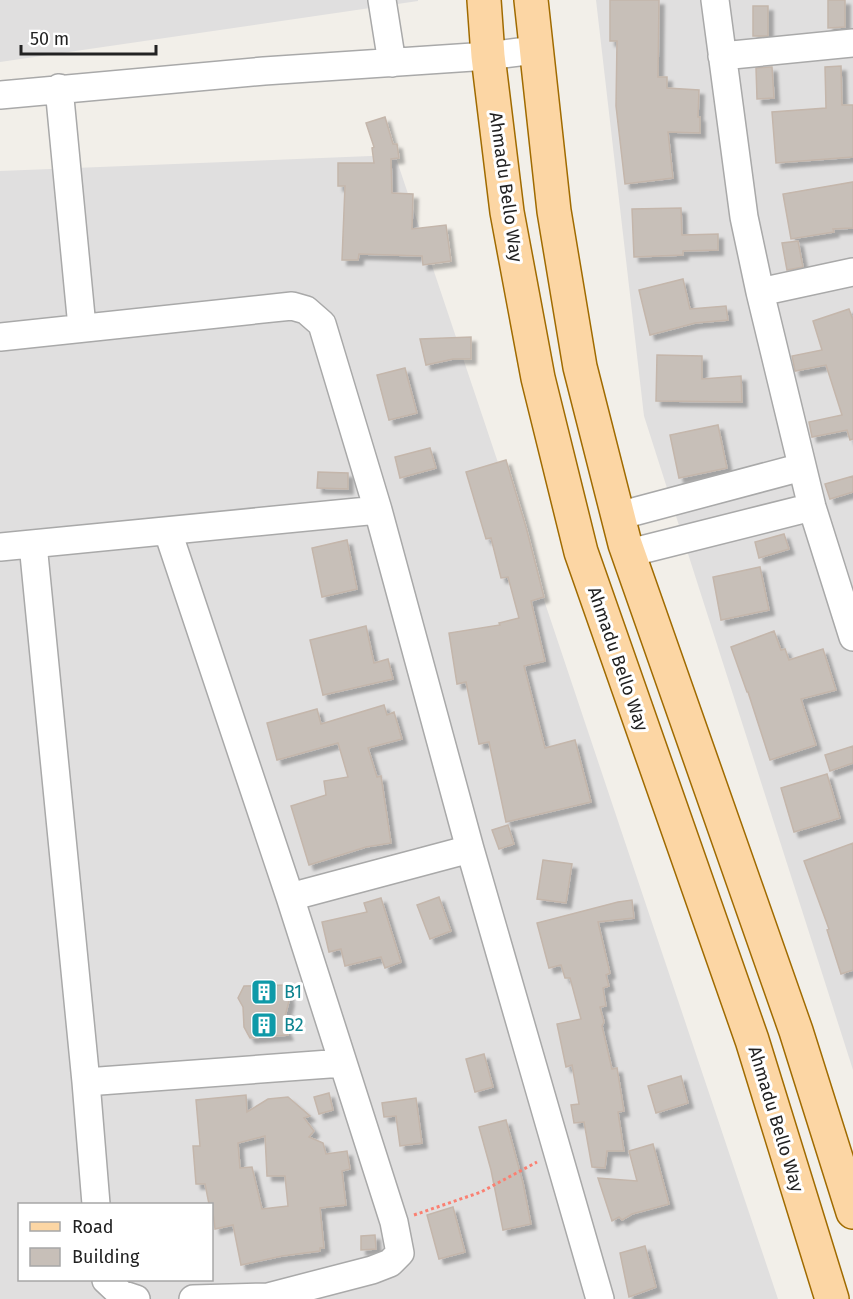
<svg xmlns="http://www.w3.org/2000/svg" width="853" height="1299" viewBox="0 0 853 1299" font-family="'Fira Sans',sans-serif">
	<defs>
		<filter id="shadow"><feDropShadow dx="5" dy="5" stdDeviation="1.5" flood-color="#0004"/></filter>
	</defs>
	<rect width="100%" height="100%" fill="#f2efe9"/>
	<path fill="#e0dfdf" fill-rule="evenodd" d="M 0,0 L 418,0 L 418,1 L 0,62 Z
		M 596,0 L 853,0 L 853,1070 L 644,416 Z
		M 395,155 L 778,1299 L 0,1299 L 0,171 ZM 20,1204 L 212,1204 L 212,1280 L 20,1280 Z"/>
	<path fill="#c7bfb8" stroke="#c4b6ab" stroke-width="1.5" fill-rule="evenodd" filter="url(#shadow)" d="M 610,0 L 659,0 L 658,77 L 667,77 L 667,88 L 699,90 L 698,117 L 700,117 L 700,133 L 668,132 L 673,178 L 625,184 L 616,106 L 617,41 L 610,41 Z
		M 828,0 L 845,0 L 845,27 L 828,28 Z
		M 753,6 L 768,6 L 768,36 L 753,36 Z
		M 841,66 L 842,105 L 853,105 L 853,157 L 776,163 L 772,112 L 826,108 L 825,67 Z
		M 770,67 L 772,67 L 774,98 L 757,99 L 756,68 Z
		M 385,117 L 393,144 L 397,144 L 399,158 L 391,159 L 392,193 L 413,194 L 412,229 L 446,225 L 451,261 L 423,265 L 422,256 L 359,254 L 358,260 L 342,260 L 345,186 L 338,186 L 338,163 L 374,163 L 372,148 L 374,147 L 366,123 Z
		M 853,182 L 853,228 L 833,229 L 834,232 L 791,239 L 783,194 Z
		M 681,208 L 682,235 L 718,234 L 718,250 L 683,251 L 683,255 L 634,257 L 632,209 Z
		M 798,241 L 803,267 L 787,270 L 782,243 Z
		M 683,279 L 690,309 L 726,306 L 728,320 L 695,323 L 650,335 L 639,290 Z
		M 849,309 L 853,320 L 853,439 L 850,440 L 847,430 L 812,437 L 809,422 L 842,415 L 826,365 L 795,371 L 792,356 L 822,350 L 813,321 Z
		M 471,337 L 471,359 L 453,359 L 426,365 L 420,339 Z
		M 657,355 L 702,356 L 702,379 L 741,376 L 742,402 L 656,401 Z
		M 405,368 L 417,413 L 389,420 L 377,375 Z
		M 718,425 L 727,468 L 679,478 L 670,435 Z
		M 430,448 L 436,468 L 400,478 L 395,457 Z
		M 506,460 L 526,527 L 544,597 L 531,601 L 545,661 L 524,666 L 545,748 L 575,740 L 591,802 L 506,822 L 489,742 L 479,744 L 466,682 L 457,684 L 449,633 L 500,625 L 499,623 L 519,618 L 508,577 L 501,578 L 491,538 L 486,539 L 466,472 Z
		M 318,472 L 348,473 L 348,489 L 317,488 Z
		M 853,476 L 853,492 L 830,499 L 825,484 Z
		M 784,534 L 789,549 L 759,558 L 755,542 Z
		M 347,540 L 357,589 L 322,597 L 312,548 Z
		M 760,567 L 769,610 L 721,620 L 713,577 Z
		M 366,626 L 374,663 L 388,659 L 393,679 L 323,695 L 310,640 Z
		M 774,631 L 781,650 L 785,649 L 789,660 L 823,649 L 836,690 L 801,699 L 816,745 L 770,760 L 748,692 L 747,692 L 731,647 Z
		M 384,705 L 387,715 L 394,712 L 402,739 L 368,748 L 377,777 L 381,776 L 391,843 L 366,847 L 309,865 L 291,806 L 326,795 L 324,781 L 348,777 L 338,743 L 277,760 L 267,723 L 317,709 L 321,724 Z
		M 853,746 L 853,763 L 830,771 L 825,755 Z
		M 827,774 L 840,818 L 794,832 L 781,788 Z
		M 508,825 L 514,844 L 499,849 L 492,830 Z
		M 853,843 L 853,970 L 841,974 L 827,930 L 829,929 L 804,861 Z
		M 543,860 L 572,864 L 566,903 L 537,899 Z
		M 439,897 L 451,931 L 430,939 L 417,905 Z
		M 381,898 L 401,962 L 385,968 L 381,957 L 345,966 L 341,949 L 329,952 L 322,922 L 367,912 L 364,903 Z
		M 632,900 L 634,918 L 598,922 L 610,973 L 606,975 L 609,986 L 603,988 L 606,1006 L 600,1007 L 604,1022 L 602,1026 L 612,1069 L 617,1068 L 624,1111 L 618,1112 L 624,1151 L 607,1151 L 605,1168 L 592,1167 L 584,1122 L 574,1123 L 571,1105 L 579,1104 L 572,1065 L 566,1067 L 557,1024 L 581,1019 L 570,978 L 565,978 L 561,965 L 549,968 L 537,923 L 618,902 Z
		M 287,985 L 289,1001 L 283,1024 L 288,1035 L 250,1038 L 244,1027 L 243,1007 L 238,998 L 244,986 Z
		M 484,1054 L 493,1087 L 475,1092 L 466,1059 Z
		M 681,1076 L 688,1103 L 656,1113 L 648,1086 Z
		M 329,1093 L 333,1110 L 319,1114 L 314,1097 Z
		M 246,1095 L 247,1112 L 268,1099 L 288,1097 L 310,1116 L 304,1118 L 314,1131 L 309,1137 L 323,1143 L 326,1154 L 347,1151 L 350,1169 L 342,1171 L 346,1205 L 320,1208 L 324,1248 L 320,1248 L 320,1251 L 282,1256 L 241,1265 L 233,1225 L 215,1229 L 212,1204 L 209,1204 L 205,1184 L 196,1184 L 193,1146 L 200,1146 L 196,1100 ZM 265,1136 L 267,1176 L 285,1176 L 288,1206 L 262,1209 L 252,1167 L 240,1168 L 238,1143 Z
		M 416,1098 L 422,1143 L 400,1146 L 396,1116 L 384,1117 L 382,1103 Z
		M 506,1120 L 523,1183 L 531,1224 L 503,1230 L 491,1170 L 479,1127 Z
		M 653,1144 L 669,1204 L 632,1214 L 622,1220 L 619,1217 L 612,1221 L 598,1178 L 637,1181 L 629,1151 Z
		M 453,1207 L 465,1252 L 439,1259 L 427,1215 Z
		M 375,1235 L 376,1249 L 361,1250 L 361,1236 Z
		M 645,1246 L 656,1287 L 629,1297 L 620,1253 Z"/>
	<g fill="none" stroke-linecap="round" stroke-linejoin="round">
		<defs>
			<path id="minor" d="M 382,0 L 392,63
				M 715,0 L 744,217 L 760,292 L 812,507 L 853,637
				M 722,56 L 853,43
				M 59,88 L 82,327
				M 0,95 L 264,71 L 488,56 L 535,50
				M 760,292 L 853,272
				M 0,337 L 292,306 L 306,310 L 322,324 L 378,510 L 470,849 L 600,1299
				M 618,516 L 802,467
				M 168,532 L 290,897 L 394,1222 L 400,1253 L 390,1263 L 372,1270 L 268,1297 L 193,1299
				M 33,544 L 86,1082 L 96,1204
				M 0,547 L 378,510
				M 629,553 L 812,507
				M 290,897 L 470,849
				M 86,1082 L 343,1063
				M 106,1280 L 121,1294 L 136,1299"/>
			<path id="major" d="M 484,0 L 488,56 L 507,212 L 538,378 L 581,552 L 752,1040 L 832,1299
				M 531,0 L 554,211 L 580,367 L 625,544 L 796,1031 L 853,1212"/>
		</defs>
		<use href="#minor" stroke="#a9a9a9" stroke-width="30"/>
		<use href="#major" stroke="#a06b00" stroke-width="36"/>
		<path stroke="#fa8072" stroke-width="3" stroke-dasharray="3 3" stroke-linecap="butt" d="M 414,1215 L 481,1192 L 537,1162"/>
		<use href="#minor" stroke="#fff" stroke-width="27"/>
		<use href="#major" stroke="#fcd6a4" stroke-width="33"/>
	</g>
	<defs>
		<symbol id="building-square" viewBox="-11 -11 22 22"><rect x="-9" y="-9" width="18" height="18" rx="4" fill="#0f9aa8" stroke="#fff"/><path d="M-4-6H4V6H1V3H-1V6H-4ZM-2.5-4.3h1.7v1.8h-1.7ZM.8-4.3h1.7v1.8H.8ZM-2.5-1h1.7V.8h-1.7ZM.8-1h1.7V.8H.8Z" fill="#fff"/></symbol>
	</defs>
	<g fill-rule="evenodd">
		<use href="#building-square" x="249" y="977" width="30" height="30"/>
		<use href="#building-square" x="249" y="1010" width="30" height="30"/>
	</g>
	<g text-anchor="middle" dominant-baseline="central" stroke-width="6" stroke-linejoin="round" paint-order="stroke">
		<g font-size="18" fill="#222" stroke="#fff">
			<text transform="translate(506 187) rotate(82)">Ahmadu Bello Way</text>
			<text transform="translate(618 659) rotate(71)">Ahmadu Bello Way</text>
			<text transform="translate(776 1119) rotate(73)">Ahmadu Bello Way</text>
		</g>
		<g font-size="18" fill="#0d838f" stroke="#fff" text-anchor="start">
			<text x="284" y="992">B1</text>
			<text x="284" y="1025">B2</text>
		</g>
	</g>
	<rect x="18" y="1203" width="195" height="78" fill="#ffffff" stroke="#a7a7a7" stroke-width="1.5"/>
	<rect x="30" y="1222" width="30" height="9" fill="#fcd6a4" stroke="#a7a7a7" stroke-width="1.5"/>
	<text x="72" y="1233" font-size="18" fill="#222222">Road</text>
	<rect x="30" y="1248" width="30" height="18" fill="#c7bfb8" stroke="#a7a7a7" stroke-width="1.5"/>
	<text x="72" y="1263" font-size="18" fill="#222222">Building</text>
	<path d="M21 45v9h135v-9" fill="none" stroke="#222222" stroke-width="3"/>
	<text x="30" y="45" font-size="18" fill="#222222" stroke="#ffffff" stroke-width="4.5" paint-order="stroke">50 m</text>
</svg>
